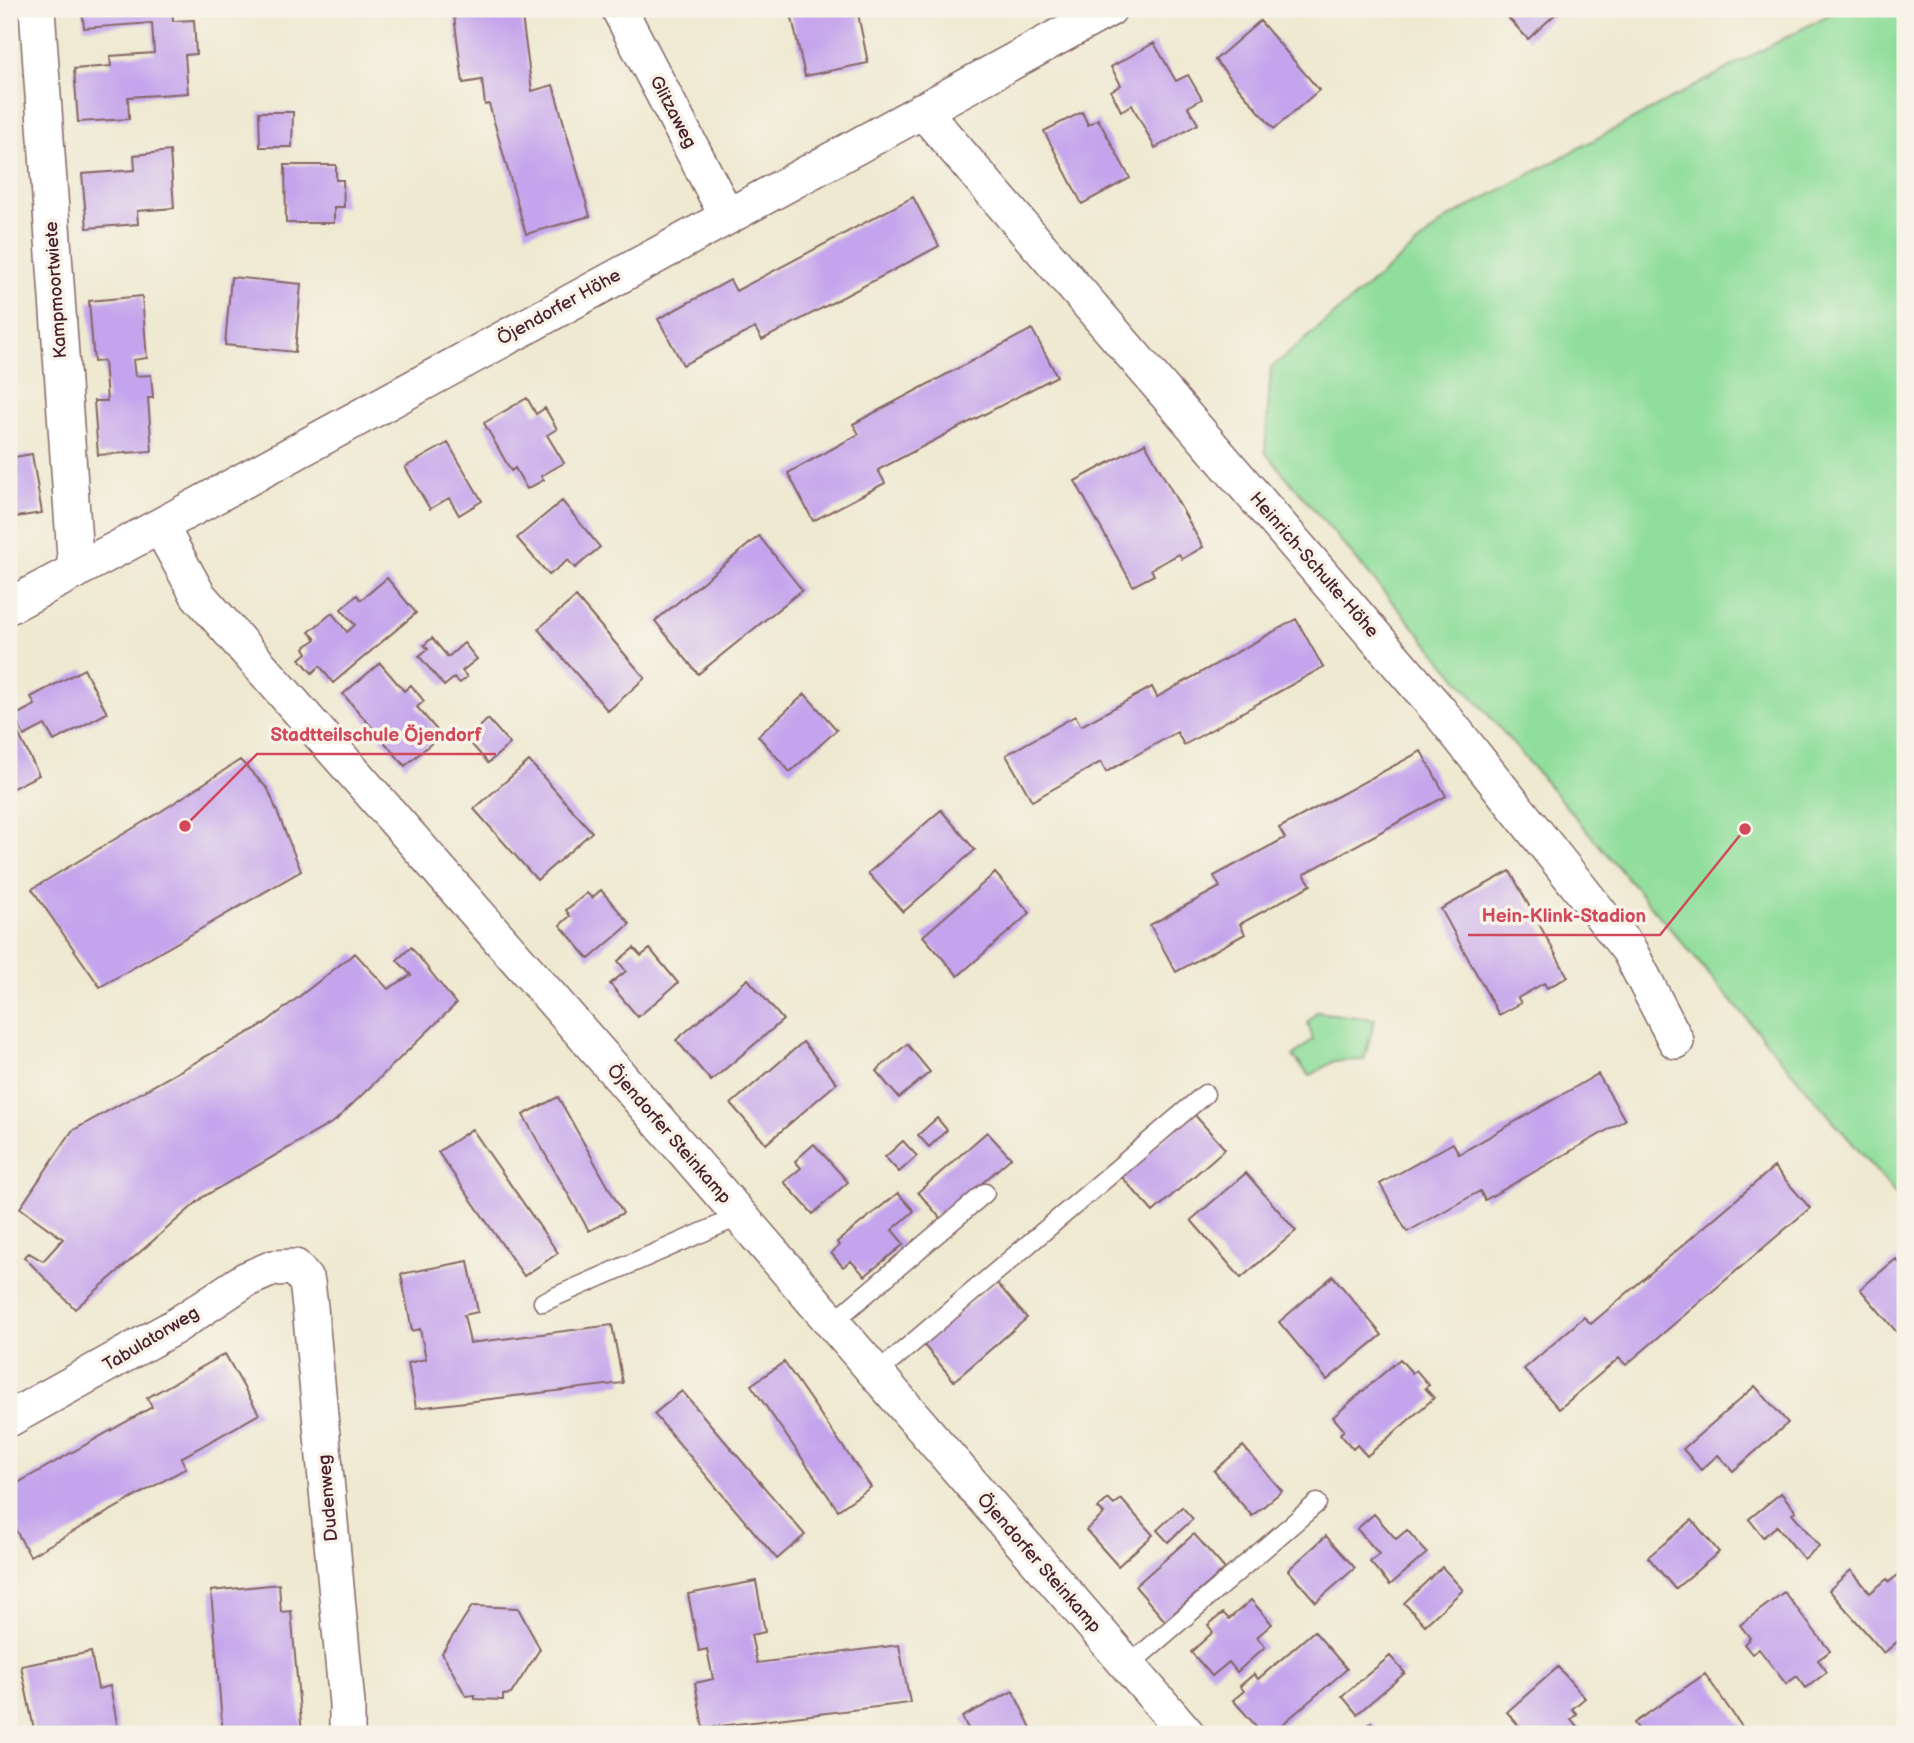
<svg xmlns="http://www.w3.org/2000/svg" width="1914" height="1743" viewBox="0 0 1914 1743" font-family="'Balsamiq Sans',sans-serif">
	<rect width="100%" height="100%" fill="#f7f3e8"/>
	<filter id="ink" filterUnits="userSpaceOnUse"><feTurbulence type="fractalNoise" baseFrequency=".0143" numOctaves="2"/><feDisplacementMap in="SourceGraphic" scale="14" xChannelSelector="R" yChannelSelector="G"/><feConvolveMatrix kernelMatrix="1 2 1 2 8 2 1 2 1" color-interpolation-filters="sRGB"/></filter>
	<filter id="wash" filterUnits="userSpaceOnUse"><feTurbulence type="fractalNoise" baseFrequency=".00686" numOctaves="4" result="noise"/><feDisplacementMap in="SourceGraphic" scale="28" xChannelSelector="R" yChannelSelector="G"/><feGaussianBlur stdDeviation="1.57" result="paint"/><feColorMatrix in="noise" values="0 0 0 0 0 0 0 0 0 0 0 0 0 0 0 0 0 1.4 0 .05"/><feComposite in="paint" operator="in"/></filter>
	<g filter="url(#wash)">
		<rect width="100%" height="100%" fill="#efe9d1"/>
		<path fill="#90de9b" stroke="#6d7e63" stroke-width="2" d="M 1839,9 L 1905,9 L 1905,1205 L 1265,452 L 1271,368 L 1448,218 Z
			M 1316,1012 L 1375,1019 L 1364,1060 L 1334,1061 L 1310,1076 L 1293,1056 L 1313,1039 L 1308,1023 Z"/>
		<g id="blocks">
			<path fill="#c4a4ec" d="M 82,9 L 172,9 L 173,21 L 194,20 L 196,54 L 185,55 L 188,93 L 128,97 L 129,119 L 78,122 L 74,69 L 111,66 L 110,56 L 154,53 L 152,23 L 84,28 Z
				M 453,9 L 521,9 L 532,91 L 553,85 L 590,216 L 526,234 L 489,104 L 485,105 L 482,80 L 463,83 Z
				M 790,9 L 857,9 L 868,63 L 805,76 Z
				M 1500,9 L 1561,9 L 1528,39 Z
				M 1260,21 L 1319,90 L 1274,129 L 1215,60 Z
				M 1154,43 L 1176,81 L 1188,75 L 1202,99 L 1188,107 L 1198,124 L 1155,148 L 1132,105 L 1121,111 L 1111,91 L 1121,85 L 1111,67 Z
				M 259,112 L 293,112 L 292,147 L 260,147 Z
				M 1082,112 L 1088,125 L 1098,119 L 1130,178 L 1082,204 L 1044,131 Z
				M 170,151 L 174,208 L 137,211 L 138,224 L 87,228 L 82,174 L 135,170 L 134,155 Z
				M 285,165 L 336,165 L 336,180 L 343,180 L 344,207 L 334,207 L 334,223 L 286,223 Z
				M 913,197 L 939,246 L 762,340 L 755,328 L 683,365 L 658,319 L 730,280 L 736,291 Z
				M 231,277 L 301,284 L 295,352 L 225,345 Z
				M 142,296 L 147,358 L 133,360 L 135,376 L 151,375 L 153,398 L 148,398 L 152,451 L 98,455 L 94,401 L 107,401 L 104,361 L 94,362 L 89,301 Z
				M 1032,329 L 1057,376 L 878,470 L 885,483 L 813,521 L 788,473 L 859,434 L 853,424 Z
				M 527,398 L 536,414 L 545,408 L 557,429 L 547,435 L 564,463 L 541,476 L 544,480 L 527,489 L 515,468 L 511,471 L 484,423 Z
				M 448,443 L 482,501 L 459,515 L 449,498 L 430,509 L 405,467 Z
				M 1145,443 L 1203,547 L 1182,559 L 1179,554 L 1151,569 L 1154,575 L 1133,586 L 1075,481 Z
				M 32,454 L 42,513 L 9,518 L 9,458 Z
				M 562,501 L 600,547 L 575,568 L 568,560 L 549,575 L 517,538 Z
				M 759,536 L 802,590 L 698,674 L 655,621 Z
				M 387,578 L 416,613 L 333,683 L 320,666 L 312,673 L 300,659 L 307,653 L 304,648 L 316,639 L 309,632 L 332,613 L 347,632 L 355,625 L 341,609 L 357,595 L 361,600 Z
				M 576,597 L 645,678 L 608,711 L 538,629 Z
				M 1296,619 L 1323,667 L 1184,745 L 1177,732 L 1106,772 L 1101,762 L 1032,801 L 1006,755 L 1075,716 L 1081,726 L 1152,687 L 1157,697 Z
				M 432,638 L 448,657 L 464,643 L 477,659 L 462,671 L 467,677 L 460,683 L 454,678 L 444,686 L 419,656 L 428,649 L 424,645 Z
				M 380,663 L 404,691 L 411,685 L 424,701 L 417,707 L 441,735 L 405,766 L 343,694 Z
				M 84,669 L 107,713 L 54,741 L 45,725 L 24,736 L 14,716 L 35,705 L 31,697 Z
				M 805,694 L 837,730 L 790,772 L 758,736 Z
				M 488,719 L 510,744 L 488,763 L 467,739 Z
				M 12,721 L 39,775 L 9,790 L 9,722 Z
				M 1421,751 L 1446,796 L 1304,874 L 1311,885 L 1240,924 L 1245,934 L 1176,972 L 1150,925 L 1220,887 L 1214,876 L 1285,838 L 1279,828 Z
				M 240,760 L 268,789 L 301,871 L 100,987 L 32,889 L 160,812 Z
				M 529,761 L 592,832 L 537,880 L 474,809 Z
				M 941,810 L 975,850 L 903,912 L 868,873 Z
				M 1510,871 L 1568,977 L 1547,988 L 1544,983 L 1518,998 L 1521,1003 L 1499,1015 L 1441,909 Z
				M 995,873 L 1030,913 L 958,976 L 923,936 Z
				M 601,890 L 630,924 L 589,959 L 560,925 L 570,916 L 566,910 L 587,893 L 592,898 Z
				M 411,947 L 456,1004 L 335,1121 L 203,1197 L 75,1309 L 24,1257 L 29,1253 L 43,1261 L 63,1239 L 20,1208 L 72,1131 L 264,1024 L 355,953 L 388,989 L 411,975 L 397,960 Z
				M 634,948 L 641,956 L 650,949 L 678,983 L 638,1017 L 610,984 L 626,971 L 618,961 Z
				M 748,979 L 783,1020 L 711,1081 L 676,1040 Z
				M 803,1042 L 837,1083 L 766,1144 L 731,1104 Z
				M 907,1044 L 930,1072 L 899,1098 L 876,1071 Z
				M 1598,1074 L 1625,1120 L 1485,1200 L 1480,1191 L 1407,1232 L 1380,1184 L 1453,1143 L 1459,1154 Z
				M 558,1097 L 623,1213 L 589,1231 L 523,1115 Z
				M 1193,1113 L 1225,1149 L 1153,1212 L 1121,1176 Z
				M 937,1118 L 947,1130 L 929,1147 L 918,1135 Z
				M 472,1129 L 558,1253 L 524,1276 L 438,1152 Z
				M 987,1132 L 1011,1158 L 941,1219 L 918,1192 Z
				M 903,1141 L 917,1156 L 899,1172 L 885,1157 Z
				M 814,1144 L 848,1182 L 813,1214 L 784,1182 L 801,1168 L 795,1161 Z
				M 1774,1167 L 1810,1208 L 1626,1365 L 1619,1358 L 1559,1409 L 1524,1369 L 1584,1317 L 1591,1324 Z
				M 1246,1173 L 1296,1231 L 1241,1278 L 1191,1220 Z
				M 898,1193 L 914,1211 L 892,1230 L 904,1244 L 865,1276 L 851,1261 L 843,1267 L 831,1253 L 839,1246 L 837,1242 Z
				M 1896,1259 L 1903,1268 L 1905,1266 L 1905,1331 L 1900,1336 L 1860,1289 Z
				M 468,1261 L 478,1312 L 464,1315 L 470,1343 L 612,1325 L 623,1383 L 416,1408 L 408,1363 L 426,1359 L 420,1329 L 412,1331 L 401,1274 Z
				M 1333,1276 L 1382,1335 L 1327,1380 L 1279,1322 Z
				M 996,1282 L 1027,1318 L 954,1381 L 923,1344 Z
				M 225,1354 L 259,1414 L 181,1458 L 186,1468 L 30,1556 L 9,1518 L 9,1488 L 152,1407 L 147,1398 Z
				M 1400,1359 L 1412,1373 L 1416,1370 L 1429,1385 L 1425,1388 L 1434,1398 L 1367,1456 L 1357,1445 L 1353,1449 L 1340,1434 L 1344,1430 L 1333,1417 Z
				M 784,1362 L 871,1487 L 838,1510 L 751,1385 Z
				M 1755,1386 L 1788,1423 L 1733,1471 L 1718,1455 L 1701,1470 L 1683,1449 Z
				M 682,1391 L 805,1535 L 777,1559 L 654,1414 Z
				M 1243,1446 L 1282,1491 L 1252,1516 L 1214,1471 Z
				M 1781,1493 L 1796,1511 L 1792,1513 L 1819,1546 L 1804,1559 L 1777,1526 L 1763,1537 L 1749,1519 Z
				M 1108,1499 L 1114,1505 L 1121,1499 L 1153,1535 L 1118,1566 L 1086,1530 L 1104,1514 L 1098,1508 Z
				M 1182,1507 L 1193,1519 L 1168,1542 L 1157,1530 Z
				M 1374,1514 L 1396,1539 L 1407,1530 L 1427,1553 L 1390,1585 L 1370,1562 L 1379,1554 L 1357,1529 Z
				M 1692,1520 L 1719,1552 L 1675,1589 L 1648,1557 Z
				M 1194,1534 L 1225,1569 L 1165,1621 L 1135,1586 Z
				M 1326,1536 L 1355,1568 L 1316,1602 L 1288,1570 Z
				M 1442,1567 L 1463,1590 L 1425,1625 L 1404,1603 Z
				M 1851,1570 L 1870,1593 L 1887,1579 L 1889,1582 L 1898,1575 L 1905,1584 L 1905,1635 L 1884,1653 L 1829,1590 Z
				M 756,1581 L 765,1632 L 751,1635 L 757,1663 L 899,1645 L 910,1703 L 703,1728 L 695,1683 L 713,1679 L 707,1649 L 699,1651 L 688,1594 Z
				M 279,1584 L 281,1612 L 291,1611 L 302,1734 L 223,1734 L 211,1591 Z
				M 1784,1592 L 1830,1651 L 1818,1660 L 1827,1672 L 1806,1688 L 1797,1676 L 1786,1684 L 1759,1649 L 1752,1654 L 1744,1644 L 1750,1638 L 1740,1625 Z
				M 1251,1600 L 1272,1624 L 1257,1637 L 1265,1647 L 1237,1672 L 1229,1662 L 1212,1676 L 1191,1652 L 1213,1632 L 1208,1625 L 1223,1613 L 1229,1619 Z
				M 472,1606 L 518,1608 L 540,1649 L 511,1694 L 503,1695 L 503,1700 L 475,1699 L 475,1695 L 466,1696 L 442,1653 Z
				M 1314,1631 L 1347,1669 L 1271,1734 L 1263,1734 L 1233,1700 L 1244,1691 L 1240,1686 L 1254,1674 L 1258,1679 Z
				M 91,1652 L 98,1689 L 110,1686 L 119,1734 L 35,1734 L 21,1666 Z
				M 1390,1656 L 1405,1673 L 1357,1714 L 1342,1696 Z
				M 1558,1667 L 1585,1698 L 1572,1709 L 1577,1714 L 1571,1719 L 1584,1734 L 1513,1734 L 1521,1728 L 1507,1712 Z
				M 1705,1674 L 1747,1734 L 1642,1734 L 1634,1723 Z
				M 1013,1691 L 1034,1734 L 971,1734 L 962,1717 Z
				M 1371,1722 L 1382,1734 L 1356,1734 Z"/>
		</g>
	</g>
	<g filter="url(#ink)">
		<use href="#blocks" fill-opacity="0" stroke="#846665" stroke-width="2"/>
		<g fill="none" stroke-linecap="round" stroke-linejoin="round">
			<defs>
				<path id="service" d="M 543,1302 L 740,1216
					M 832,1323 L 985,1193
					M 876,1374 L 1205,1094
					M 1128,1666 L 1317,1503"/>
				<path id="minor" d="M 37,9 L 76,571
					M 619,9 L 727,216
					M 922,110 L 1440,712 L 1629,950 L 1676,1041
					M 160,526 L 198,595 L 617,1073 L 1187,1734
					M 9,606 L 160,526 L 1109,9
					M 9,1419 L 174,1327 L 245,1280 L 273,1268 L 295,1267 L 307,1282 L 310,1307 L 347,1704 L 347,1734"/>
			</defs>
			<use href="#service" stroke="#846665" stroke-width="21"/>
			<use href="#minor" stroke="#846665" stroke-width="38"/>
			<use href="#service" stroke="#fff" stroke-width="18"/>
			<use href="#minor" stroke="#fff" stroke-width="35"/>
		</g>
	</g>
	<g text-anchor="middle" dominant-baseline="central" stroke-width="7" stroke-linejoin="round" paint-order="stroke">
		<g font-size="18" fill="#4a1f2b" stroke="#f7f3e8">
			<text transform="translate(673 112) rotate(62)">Glitzaweg</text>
			<text transform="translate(56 290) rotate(-94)">Kampmoortwiete</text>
			<text transform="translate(559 307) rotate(-29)">Öjendorfer Höhe</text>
			<text transform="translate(1314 565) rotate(49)">Heinrich-Schulte-Höhe</text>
			<text transform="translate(669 1134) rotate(49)">Öjendorfer Steinkamp</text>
			<text transform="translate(151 1339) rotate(-31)">Tabulatorweg</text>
			<text transform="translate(328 1498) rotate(-95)">Dudenweg</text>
			<text transform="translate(1039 1563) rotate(49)">Öjendorfer Steinkamp</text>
		</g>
	</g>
	<path fill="none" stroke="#d1495b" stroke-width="2.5" d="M185 826L257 754H496M1745 829L1660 935H1468"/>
	<g fill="#d1495b" stroke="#f7f3e8" stroke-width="2.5">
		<circle cx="185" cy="826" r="7"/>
		<circle cx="1745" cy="829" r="7"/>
	</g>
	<g font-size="19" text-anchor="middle" font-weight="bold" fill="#d1495b" stroke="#f7f3e8" stroke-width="7" stroke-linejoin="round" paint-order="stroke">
		<text x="376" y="741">Stadtteilschule Öjendorf</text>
		<text x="1564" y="922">Hein-Klink-Stadion</text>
	</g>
	<rect width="1914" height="1743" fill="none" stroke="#f7f3e8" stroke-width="35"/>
</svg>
